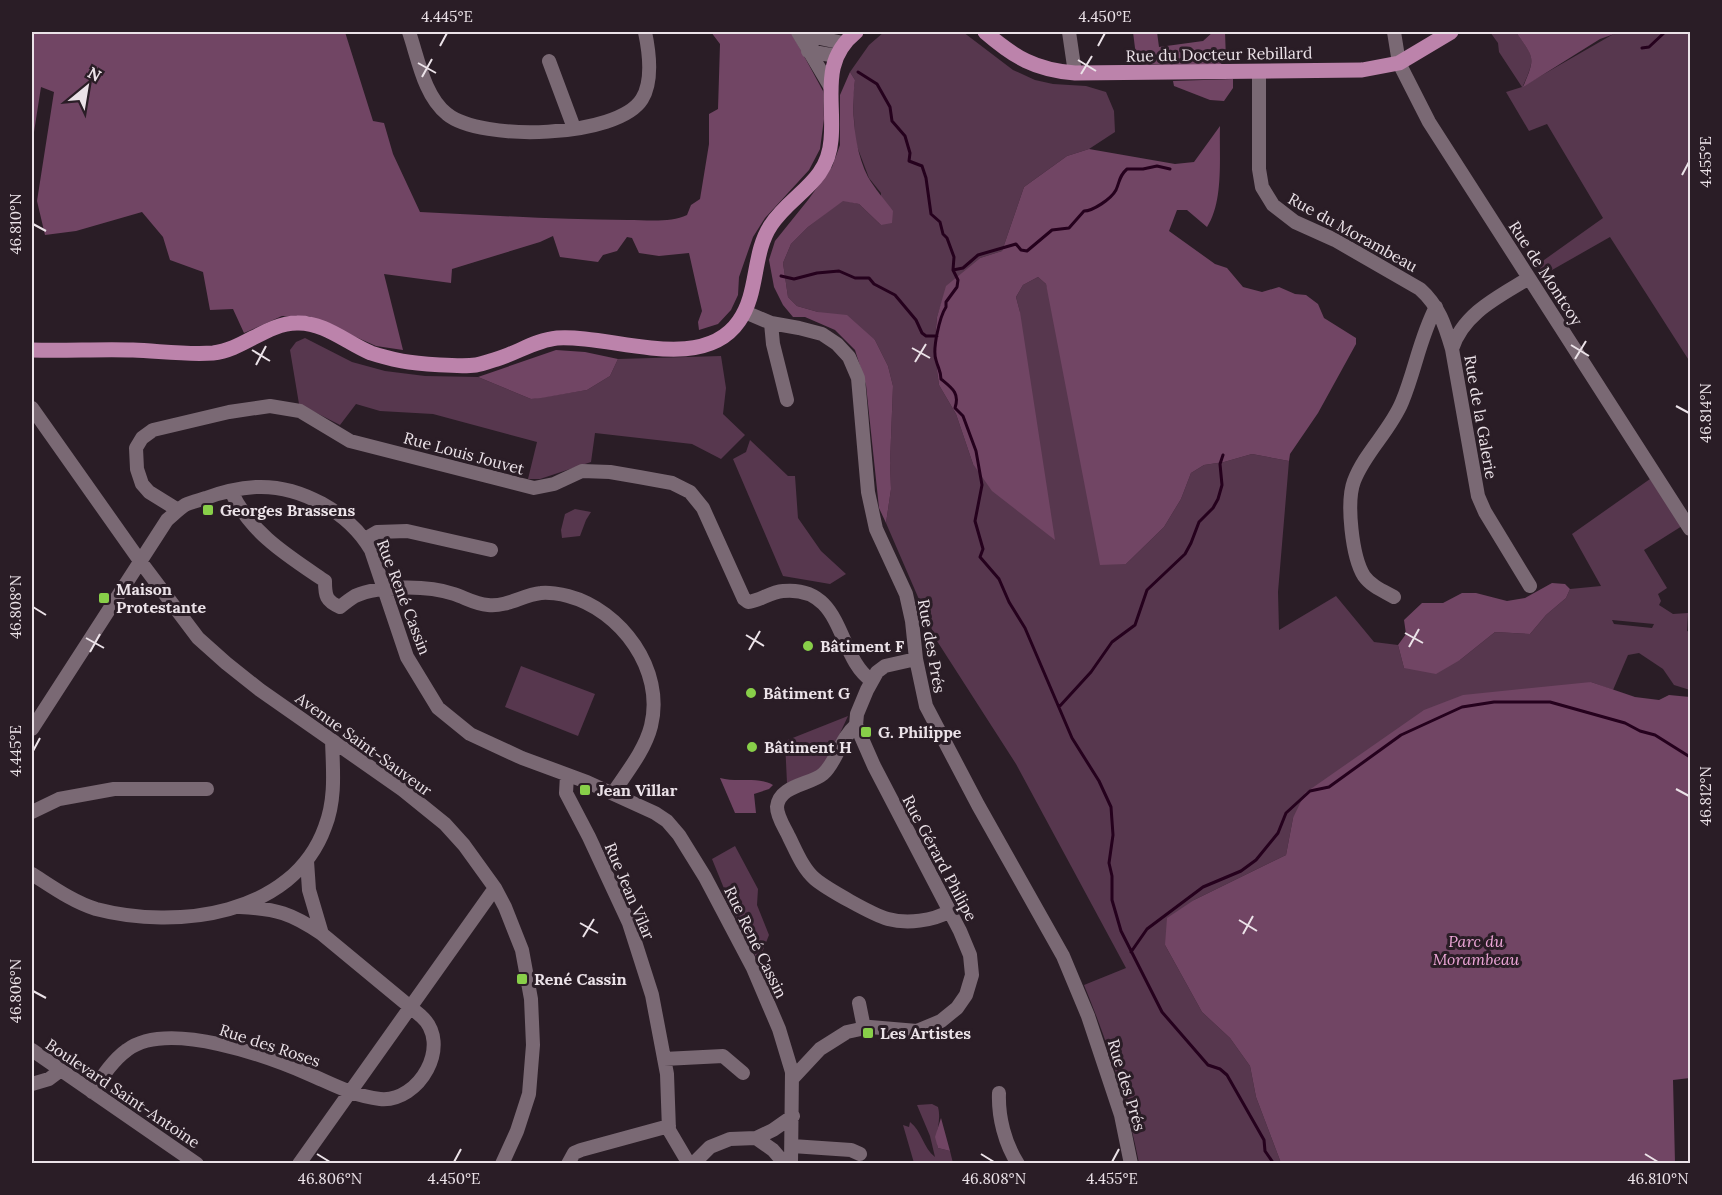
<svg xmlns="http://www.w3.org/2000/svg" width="1722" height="1195" viewBox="0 0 1722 1195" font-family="Lora,serif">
	<rect width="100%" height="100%" fill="#2a1d26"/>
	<path fill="#57374e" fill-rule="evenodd" d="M 884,32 L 963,32 L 1013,70 L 1035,80 L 1053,84 L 1086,86 L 1106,92 L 1114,111 L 1115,132 L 1089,149 L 1067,156 L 1024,187 L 1002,251 L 980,258 L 947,286 L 937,317 L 934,349 L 939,385 L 956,414 L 973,464 L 1020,312 L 1016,297 L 1023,285 L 1038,277 L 1046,284 L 1126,564 L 1164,527 L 1181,499 L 1191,473 L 1204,465 L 1224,462 L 1252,454 L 1289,461 L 1278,592 L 1279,630 L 1336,596 L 1374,642 L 1398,645 L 1404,668 L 1460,660 L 1495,632 L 1530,634 L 1546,615 L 1566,598 L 1570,589 L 1601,586 L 1572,534 L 1650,479 L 1682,526 L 1644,550 L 1667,588 L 1658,594 L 1661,601 L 1659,605 L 1673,614 L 1688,613 L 1687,631 L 1690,632 L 1690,690 L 1674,685 L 1663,669 L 1639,653 L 1628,655 L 1613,690 L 1591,682 L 1293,818 L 1286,855 L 1194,900 L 1165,945 L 1202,1012 L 1230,1038 L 1250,1066 L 1256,1097 L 1281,1163 L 1139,1163 C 1127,1102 1108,1043 1084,985 L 1126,968 L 1016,764 L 937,641 L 886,523 L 891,489 L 890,463 L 893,386 L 888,366 L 875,340 L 818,312 L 797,306 L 788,297 L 783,263 L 791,244 L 808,227 L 843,200 L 859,204 L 881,225 L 881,193 L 869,178 L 855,141 L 853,95 L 855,80 L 850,72 L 869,45 ZM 1612,620 L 1654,624 L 1652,628 L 1614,624 Z
		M 1490,32 L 1516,32 C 1534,58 1536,56 1523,86 L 1617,32 L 1690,32 L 1690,362 L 1610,237 L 1545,274 L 1537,265 L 1603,218 L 1547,124 L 1529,131 L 1506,92 L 1522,87 L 1499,52 L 1498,43 Z
		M 305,338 L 352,362 L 385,371 L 425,376 L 478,377 L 531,399 L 587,390 L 610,376 L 618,359 L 721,356 L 726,388 L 723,414 L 745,435 L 721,459 L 692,444 L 595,433 L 591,462 L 540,479 L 528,479 L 537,442 L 433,414 L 380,411 L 356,404 L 340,425 L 299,404 L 290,350 L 296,342 Z
		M 750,440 L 788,476 L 795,476 L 798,518 L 821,551 L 846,574 L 830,584 L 783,576 L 733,459 L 746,452 Z
		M 575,509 L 591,512 L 586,520 L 580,536 L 562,538 L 561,530 L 565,514 Z
		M 521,666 L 595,694 L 578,736 L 505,707 Z
		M 848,716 L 829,757 L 816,774 L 787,783 L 785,741 Z
		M 735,846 L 758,889 L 757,905 L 769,935 L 763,950 L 761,967 L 734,913 L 712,859 Z
		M 932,1104 L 938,1107 C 942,1123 934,1132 938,1148 L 950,1151 L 953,1163 L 914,1163 L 903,1125 L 909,1127 L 910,1122 C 922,1131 923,1148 935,1157 L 930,1136 L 917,1105 Z"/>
	<path fill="#714564" d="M 32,32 L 345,32 L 373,121 L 384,123 L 393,154 L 420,212 C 489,215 559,220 628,220 C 646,220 671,223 687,215 L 691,205 L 700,199 L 709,144 L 709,114 L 718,109 L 720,44 L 711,32 L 791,32 L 823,91 L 824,119 L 820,149 L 809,170 L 765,218 L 753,237 L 739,277 L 738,295 L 731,310 L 718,324 L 699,330 L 698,322 L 702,311 L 689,253 L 659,256 L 639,253 L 632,238 L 627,237 L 617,251 L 603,255 L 598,262 L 560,257 L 553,236 L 540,242 L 452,269 L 451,283 L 384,274 L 403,350 L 376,346 L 309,316 L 282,316 L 244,333 L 233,309 L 210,310 L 203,272 L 170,260 L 163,237 L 142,212 L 76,231 L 45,235 L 37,201 L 54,92 L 41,87 L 32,145 Z
		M 1133,32 L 1157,32 L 1159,47 L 1203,41 L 1213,32 L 1225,32 L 1226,60 L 1219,65 L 1137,64 Z
		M 1516,32 L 1617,32 L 1617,33 L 1600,39 L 1523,87 C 1536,56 1534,59 1516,32 Z
		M 850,72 L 855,80 C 851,110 854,150 868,177 C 875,189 885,200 893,211 L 892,223 L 881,225 L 859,204 L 843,201 L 808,227 L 791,244 L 783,263 L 788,297 L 797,306 L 818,312 L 847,315 L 875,340 L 888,366 L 893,386 L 890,463 L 891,489 L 886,523 L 879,508 L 866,385 L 855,350 L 835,330 L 805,317 L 793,317 L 783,305 L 774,287 L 769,260 L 775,241 L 808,200 L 832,167 L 840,145 L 840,95 Z
		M 1233,79 L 1233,88 L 1224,101 L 1210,100 L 1174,86 L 1173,81 Z
		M 1220,126 C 1219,156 1224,201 1207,227 L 1187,210 L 1177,210 L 1169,231 L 1215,264 L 1227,268 L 1243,287 L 1262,292 L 1279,287 L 1295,294 L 1306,295 L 1318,304 L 1324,318 L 1356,338 L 1356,344 L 1318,413 L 1290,454 L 1289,461 L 1252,454 L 1224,462 L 1204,465 L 1191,473 L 1181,499 L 1164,527 L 1126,564 L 1100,565 L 1046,284 L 1038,277 L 1023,285 L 1016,297 L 1020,312 L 1055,540 L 992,491 L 973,464 L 956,414 L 939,385 L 934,349 L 937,317 L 946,286 L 980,258 L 1002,251 L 1024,187 L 1067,156 L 1089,149 L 1175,164 L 1194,162 Z
		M 556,350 L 585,352 L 618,359 L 610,376 L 587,390 L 541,398 L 531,399 L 478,377 Z
		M 1552,583 L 1565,584 L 1570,589 L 1566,598 L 1546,615 L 1530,634 L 1495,632 L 1460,660 L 1436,674 L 1404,668 L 1398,645 L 1406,634 L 1404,620 L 1422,603 L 1443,603 L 1462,593 L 1476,593 L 1507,601 L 1525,598 Z
		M 1591,682 L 1635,697 L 1659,700 L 1669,695 L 1690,697 L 1690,1078 L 1673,1080 L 1675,1163 L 1281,1163 L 1256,1097 L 1250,1066 L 1230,1038 L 1202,1012 L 1165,945 L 1167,918 L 1194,900 L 1286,855 L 1293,818 L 1305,793 L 1424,710 L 1463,695 Z
		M 720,778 C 738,783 757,776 773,785 L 769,789 L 754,794 L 756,813 L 735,813 Z
		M 941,1118 L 950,1151 L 938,1148 L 935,1137 Z"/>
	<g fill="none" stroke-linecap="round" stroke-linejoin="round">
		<path stroke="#25011d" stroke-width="3" d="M 1642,48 L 1649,47 L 1665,32
			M 858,72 L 877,84 L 890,107 L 892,121 L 905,136 L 910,153 L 909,161 L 922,166 L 926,178 L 931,214 L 940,222 L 943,234 L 947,238 L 954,257 L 953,270 L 958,280 L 957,287 L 946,302 L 946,307 C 940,316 932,349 936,360 C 938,368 941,371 941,379 C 952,388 960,393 955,408 L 963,416 L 976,451 L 982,485 L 975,521 L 983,549 L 980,557 L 999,579 L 1009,602 L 1025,628 L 1072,738 L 1099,781 L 1111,807 L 1113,835 L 1109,863 L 1112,876 L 1112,900 L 1121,931 L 1162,1012 L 1208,1065 L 1220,1069 L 1227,1075 L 1264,1140 L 1265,1151 L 1274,1164
			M 953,270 L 963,268 L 978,255 L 1016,244 L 1021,250 L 1027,251 L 1052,230 L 1069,228 L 1084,211 C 1093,211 1111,199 1116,190 C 1120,181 1119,176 1127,169 L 1143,169 L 1157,166 L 1170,169
			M 781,276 L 794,279 L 817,273 L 839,271 L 855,278 L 869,278 L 874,284 L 895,295 L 916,320 L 922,333 L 926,336 L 937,336
			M 1059,707 L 1091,672 L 1112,642 L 1135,625 L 1147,590 L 1185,554 L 1191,543 L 1199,522 L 1213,508 L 1218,499 L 1222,485 L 1220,464 L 1223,455
			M 1131,952 L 1147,929 L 1203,887 L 1241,871 L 1256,860 L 1278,833 L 1286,813 L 1310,791 L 1329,787 L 1401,735 L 1462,707 L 1494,702 L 1550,702 L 1625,723 L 1640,731 L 1655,735 L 1690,757"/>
		<path stroke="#7a6974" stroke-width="14" d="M 409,32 C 418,58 424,96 447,114 C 481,142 618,138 642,99 C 653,81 649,51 645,32
			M 798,32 L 831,88
			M 1069,32 L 1075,73
			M 1394,32 L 1399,63 L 1429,122 L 1690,529
			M 808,33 L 815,37 L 843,43
			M 815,37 L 808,51 L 836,56
			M 549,61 L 574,128
			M 1259,72 L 1259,169 L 1262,187 L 1273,205 L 1295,222 L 1335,240 L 1420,289 C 1439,306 1445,325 1452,349
			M 1529,278 C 1500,296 1463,313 1452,349 L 1478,496 L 1485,512 L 1530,586
			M 745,312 L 771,323 L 799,328 L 822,334 L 837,344 L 849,357 L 858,378 L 868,492 L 876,529 L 906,594 L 912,621 L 916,659 L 926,706 L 978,805 L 1063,956 L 1088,1016 L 1121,1115 L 1131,1164
			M 771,323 L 773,344 L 787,400
			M 32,408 L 140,561 L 198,638 L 226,663 L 260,690 L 403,790 L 445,824 L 464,845 L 495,888 L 505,907 L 522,950 L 531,999 L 533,1045 L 529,1094 L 517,1131 L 502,1164
			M 231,491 C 250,533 288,556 325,581 C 325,596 326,601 340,607 C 345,603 350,599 355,596 C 380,585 428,585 454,594 C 466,598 475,604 488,605 C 508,607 522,595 541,593 C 548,592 561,594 568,596 C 621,610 665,670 651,726 C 645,750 627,772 613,793
			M 178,510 L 149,492 L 142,484 L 137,469 L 136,448 L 142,438 L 153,430 L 229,412 L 270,406 L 300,411 L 350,441 L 534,488 L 554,484 L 582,471 L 610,472 L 639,477 L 672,483 L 690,492 L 703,508 L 744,599 L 748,602 C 760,601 770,592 783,591 C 845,585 836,657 872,681
			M 365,539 L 377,532 L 407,531 L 491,550
			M 1394,597 C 1383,591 1371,586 1364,576 C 1352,557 1346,502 1354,481 C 1365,452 1390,431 1402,402 C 1415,371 1420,337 1436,307
			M 856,725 C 840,739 836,763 823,774 C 810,785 779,785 777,807 C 777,817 785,828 789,837 C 796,851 803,869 815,879 C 827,889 873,915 888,919 C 907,924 933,921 950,911
			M 32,729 L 167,520 C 173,515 179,509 185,505 C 191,502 200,500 206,498 C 222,492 240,488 256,487 C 300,485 349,512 371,550 L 407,657 L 438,708 L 470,734 L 522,758 L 587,782 L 655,813 L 667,821 L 679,835 L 705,877 L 753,968 L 779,1029 L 792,1072 L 791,1164
			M 567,775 L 566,793 L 589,837 L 629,923 L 652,995 L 667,1074 L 669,1130 L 689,1164
			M 32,812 L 59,799 L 114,789 L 207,789
			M 32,874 C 51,886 73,902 96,909 C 176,930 293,916 325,827 C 336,799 333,770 332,741
			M 240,907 C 277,909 291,913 322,934
			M 859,1003 L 864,1028
			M 32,1050 L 197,1164
			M 664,1059 L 723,1056 L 743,1073
			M 792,1079 L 820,1049 L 847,1032 L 870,1027 L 917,1031 L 941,1021 L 957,1008 L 966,995 L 972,975 L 970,955 L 960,931 L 874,766 L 856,725 L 857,714 L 867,690 L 877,672 L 885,666 L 916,659
			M 32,1084 L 49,1079 L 61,1070
			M 92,1092 C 102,1077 113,1060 127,1050 C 168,1019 270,1057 311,1075 C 334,1085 354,1096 380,1099 C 419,1103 453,1044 421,1016 L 322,934 L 309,890 L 307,861
			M 999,1093 C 998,1117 1005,1144 1018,1164
			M 756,1138 L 773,1150 L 785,1164
			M 792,1146 L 851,1150 L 860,1154
			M 299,1164 L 495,888
			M 568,1164 L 574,1153 L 581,1150 L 669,1126
			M 693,1164 L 710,1147 L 730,1139 L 756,1138 L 773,1130 L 793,1116"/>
		<path stroke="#bc83ab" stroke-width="15" d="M 985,32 C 1014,57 1035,70 1075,73 L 1362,70 L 1399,63 L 1451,32
			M 32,350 C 65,351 99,349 133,350 C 159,351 187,355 213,353 C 243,350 267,323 297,323 C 324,322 347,343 371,353 C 380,356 392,359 402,361 C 418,364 461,367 476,365 C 483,364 490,361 497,359 C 517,353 536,340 557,338 C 611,334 702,375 739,321 C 759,293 752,253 771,225 C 791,194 828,183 831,140 C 835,100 819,62 856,32"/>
	</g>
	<path fill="none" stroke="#ebe2e8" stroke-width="2" d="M 440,46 L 447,33M 1098,46 L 1105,33M 1078,60 L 1096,71M 418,63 L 436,73M 1081,74 L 1092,56M 422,77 L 432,59M 1682,175 L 1689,162M 33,224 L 46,231M 1571,345 L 1589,356M 912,348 L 930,358M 252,350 L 270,361M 1575,359 L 1586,341M 915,362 L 926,344M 256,365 L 266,346M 1676,406 L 1689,413M 33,607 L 46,615M 1405,633 L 1423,643M 746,635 L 764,646M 86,638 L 104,648M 1409,647 L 1419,629M 749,650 L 760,631M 90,652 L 100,634M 33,751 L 40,738M 1676,789 L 1689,796M 1239,920 L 1257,931M 580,923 L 598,933M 1243,934 L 1253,916M 583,937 L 594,919M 33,991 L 46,998M 317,1154 L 330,1162M 981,1154 L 994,1162M 1645,1154 L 1658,1162M 454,1162 L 461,1149M 1112,1162 L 1119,1149"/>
	<g fill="#88cf49" stroke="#2a1d26" stroke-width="2">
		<rect x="202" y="504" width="12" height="12" rx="3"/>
		<rect x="98" y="592" width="12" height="12" rx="3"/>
		<circle cx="808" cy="646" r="6"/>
		<circle cx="751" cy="693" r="6"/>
		<rect x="860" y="726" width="12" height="12" rx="3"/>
		<circle cx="752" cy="747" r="6"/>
		<rect x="579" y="784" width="12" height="12" rx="3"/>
		<rect x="516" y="973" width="12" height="12" rx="3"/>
		<rect x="862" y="1027" width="12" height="12" rx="3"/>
	</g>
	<g text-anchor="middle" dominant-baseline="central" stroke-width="6" stroke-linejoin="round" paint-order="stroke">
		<g font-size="16" fill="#ebe2e8" stroke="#2a1d26">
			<text transform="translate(1219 54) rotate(-1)">Rue du Docteur Rebillard</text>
			<text transform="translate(1353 232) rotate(29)">Rue du Morambeau</text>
			<text transform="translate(1546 273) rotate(57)">Rue de Montcoy</text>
			<text transform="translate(1481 417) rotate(80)">Rue de la Galerie</text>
			<text transform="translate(464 453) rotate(15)">Rue Louis Jouvet</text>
			<text transform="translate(404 597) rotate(69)">Rue René Cassin</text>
			<text transform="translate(932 646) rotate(80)">Rue des Prés</text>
			<text transform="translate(364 744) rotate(36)">Avenue Saint-Sauveur</text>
			<text transform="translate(940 858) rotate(62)">Rue Gérard Philipe</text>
			<text transform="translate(630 891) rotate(67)">Rue Jean Vilar</text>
			<text transform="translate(756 942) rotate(64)">Rue René Cassin</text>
			<text transform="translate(270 1045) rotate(18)">Rue des Roses</text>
			<text transform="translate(1127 1085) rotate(73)">Rue des Prés</text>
			<text transform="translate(123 1093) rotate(34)">Boulevard Saint-Antoine</text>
		</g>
		<g font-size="16" font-weight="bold" fill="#ebe2e8" stroke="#2a1d26" text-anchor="start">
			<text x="220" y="510">Georges Brassens</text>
			<text x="116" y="589">Maison<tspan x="116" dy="18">Protestante</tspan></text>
			<text x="820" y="646">Bâtiment F</text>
			<text x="763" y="693">Bâtiment G</text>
			<text x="878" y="732">G. Philippe</text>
			<text x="764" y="747">Bâtiment H</text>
			<text x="597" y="790">Jean Villar</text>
			<text x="534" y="979">René Cassin</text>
			<text x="880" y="1033">Les Artistes</text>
		</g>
		<g font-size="16" font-style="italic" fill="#eea6d8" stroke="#2a1d26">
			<text x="1476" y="941">Parc du<tspan x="1476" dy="18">Morambeau</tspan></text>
		</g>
	</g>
	<rect width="1722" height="1195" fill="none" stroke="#2a1d26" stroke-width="66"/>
	<g transform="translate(87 87) rotate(30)" stroke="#2a1d26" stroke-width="4.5" paint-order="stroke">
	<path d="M0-4.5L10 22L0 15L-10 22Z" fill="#ebe2e8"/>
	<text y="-9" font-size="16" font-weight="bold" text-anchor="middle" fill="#ebe2e8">N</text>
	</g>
	<rect x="33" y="33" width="1656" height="1129" fill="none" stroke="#ebe2e8" stroke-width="2"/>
	<g font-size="15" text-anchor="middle" fill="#ebe2e8">
		<text x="447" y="22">4.445°E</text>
		<text x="1105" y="22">4.450°E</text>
		<text transform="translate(1706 162) rotate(-90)" y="5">4.455°E</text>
		<text transform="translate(16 224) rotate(-90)" y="5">46.810°N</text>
		<text transform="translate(1706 413) rotate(-90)" y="5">46.814°N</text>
		<text transform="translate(16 607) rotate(-90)" y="5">46.808°N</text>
		<text transform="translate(16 751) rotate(-90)" y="5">4.445°E</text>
		<text transform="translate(1706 796) rotate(-90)" y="5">46.812°N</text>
		<text transform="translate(16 991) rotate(-90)" y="5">46.806°N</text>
		<text x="330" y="1184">46.806°N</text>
		<text x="454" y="1184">4.450°E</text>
		<text x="994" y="1184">46.808°N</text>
		<text x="1112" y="1184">4.455°E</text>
		<text x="1658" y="1184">46.810°N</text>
	</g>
</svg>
